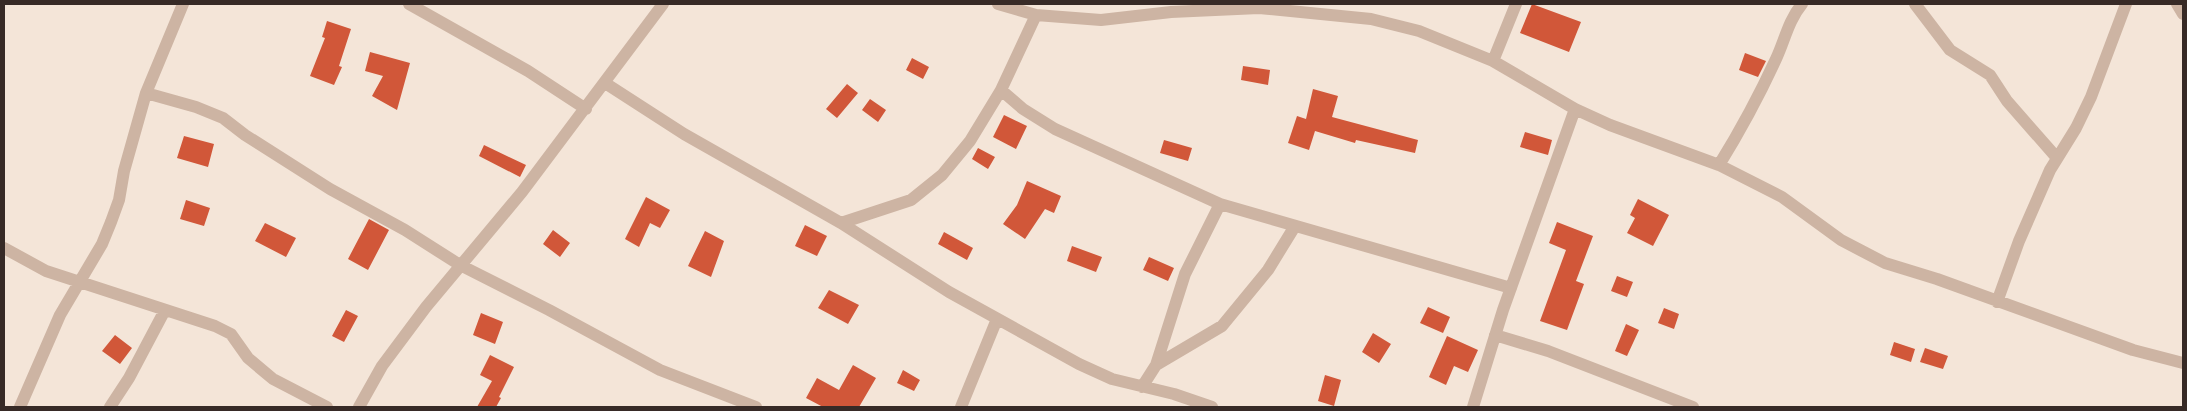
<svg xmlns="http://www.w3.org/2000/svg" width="2187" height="411" viewBox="0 0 2187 411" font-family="Signika,sans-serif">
	<rect width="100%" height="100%" fill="#f4e5d8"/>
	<path fill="#d15739" d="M 1532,4 L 1581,22 L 1569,52 L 1520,33 Z
		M 327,21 L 351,29 L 339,66 L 342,67 L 334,85 L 310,76 L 325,38 L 322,37 Z
		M 370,52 L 410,63 L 397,110 L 372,96 L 383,76 L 365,71 Z
		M 1745,53 L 1766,61 L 1758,77 L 1739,70 Z
		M 912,58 L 929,67 L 923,79 L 906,70 Z
		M 1243,66 L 1270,70 L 1268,85 L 1241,80 Z
		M 847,84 L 858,93 L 837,118 L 826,109 Z
		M 1313,89 L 1338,96 L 1332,117 L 1418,140 L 1415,153 L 1356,140 L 1355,143 L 1315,131 L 1309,150 L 1288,143 L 1297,116 L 1306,119 Z
		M 870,99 L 886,110 L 878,122 L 862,110 Z
		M 1004,115 L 1027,126 L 1016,149 L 993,137 Z
		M 1525,132 L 1552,140 L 1548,155 L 1520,147 Z
		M 184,136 L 214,144 L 208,167 L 177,158 Z
		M 1164,140 L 1192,148 L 1188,161 L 1160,153 Z
		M 484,145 L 526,165 L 520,177 L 479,156 Z
		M 978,148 L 995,157 L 988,169 L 972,159 Z
		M 1027,181 L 1061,196 L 1054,213 L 1045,209 L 1025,239 L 1003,224 L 1017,205 Z
		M 646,197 L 670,210 L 660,228 L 650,223 L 639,247 L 625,239 Z
		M 1638,199 L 1669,215 L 1653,246 L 1627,233 L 1635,218 L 1630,215 Z
		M 186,200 L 210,208 L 204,226 L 180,219 Z
		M 369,219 L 389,230 L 368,270 L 348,259 Z
		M 1557,222 L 1593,236 L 1576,281 L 1584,284 L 1567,330 L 1540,321 L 1566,250 L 1549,243 Z
		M 265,223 L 296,238 L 286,257 L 255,241 Z
		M 805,225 L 827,236 L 817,256 L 795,246 Z
		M 553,230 L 570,243 L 560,257 L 543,244 Z
		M 705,231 L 724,241 L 711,277 L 688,266 Z
		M 944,232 L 973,248 L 967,260 L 938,244 Z
		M 1072,246 L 1102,257 L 1096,272 L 1067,261 Z
		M 1149,257 L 1174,268 L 1168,281 L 1143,270 Z
		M 1617,276 L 1633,282 L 1627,297 L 1611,291 Z
		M 829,290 L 859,305 L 848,324 L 818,308 Z
		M 1428,307 L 1450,317 L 1443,333 L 1420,323 Z
		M 1664,308 L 1679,314 L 1674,329 L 1658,323 Z
		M 346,310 L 358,316 L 344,342 L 332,336 Z
		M 481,313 L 503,322 L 495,344 L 473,335 Z
		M 1626,324 L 1639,330 L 1627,356 L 1615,351 Z
		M 1373,333 L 1391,344 L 1379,363 L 1362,352 Z
		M 115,335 L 132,348 L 120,364 L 102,351 Z
		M 1447,336 L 1478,350 L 1468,372 L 1454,366 L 1446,385 L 1429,377 Z
		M 1894,342 L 1915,349 L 1911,362 L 1890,355 Z
		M 1925,348 L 1948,356 L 1943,369 L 1920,362 Z
		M 490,355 L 514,367 L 499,397 L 501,398 L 496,407 L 477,407 L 492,381 L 480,375 Z
		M 853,365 L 876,378 L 859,407 L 823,407 L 806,398 L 817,378 L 839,390 Z
		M 903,370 L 920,380 L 914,391 L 897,383 Z
		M 1325,375 L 1341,380 L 1334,406 L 1318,401 Z"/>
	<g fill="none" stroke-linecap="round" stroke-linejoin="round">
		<path stroke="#cdb4a3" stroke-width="12" d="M 409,4 L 528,71 L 586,109
			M 998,4 L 1036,15 L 1101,20 L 1171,12 L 1259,8 L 1371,19 L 1419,31 L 1493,61 L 1575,109 L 1610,125 L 1719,165 L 1782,197 L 1841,240 L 1885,263 L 1937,279 L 2133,350 L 2183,363
			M 1915,4 L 1950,50 L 1990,75 L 2007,101 L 2057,158
			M 2177,4 L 2183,14
			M 1493,61 L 1516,4
			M 605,83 L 684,134 L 841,223 L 949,292 L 1079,364 L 1112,379 L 1174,394 L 1212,407
			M 1001,90 L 1023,109 L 1055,129 L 1220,204 L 1511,288
			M 146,93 L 196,107 L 223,118 L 245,135 L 330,189 L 405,230 L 460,265 L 549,310 L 660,370 L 756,407
			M 1719,165 C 1740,131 1759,96 1776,59 C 1785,40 1788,21 1802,4
			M 841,223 L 911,200 L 942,175 L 970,141 L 1001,90 L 1036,15
			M 4,248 L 46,271 L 215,326 L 231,334 L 248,358 L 273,379 L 327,407
			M 1997,302 L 2019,241 L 2050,170 L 2076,128 L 2091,97 L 2126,4
			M 1495,335 L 1548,351 L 1693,407
			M 1156,365 L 1222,326 L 1268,270 L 1295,226
			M 1142,387 L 1156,365 L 1185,274 L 1220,204
			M 20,407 L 60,315 L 102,244 L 111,222 L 119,200 L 124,171 L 146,93 L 183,4
			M 110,407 L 129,378 L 165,310
			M 359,407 L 382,366 L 426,307 L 522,192 L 663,4
			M 961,407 L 997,319
			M 1473,407 L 1503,310 L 1575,109"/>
	</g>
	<rect width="2187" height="411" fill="none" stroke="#372a26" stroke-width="10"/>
</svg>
